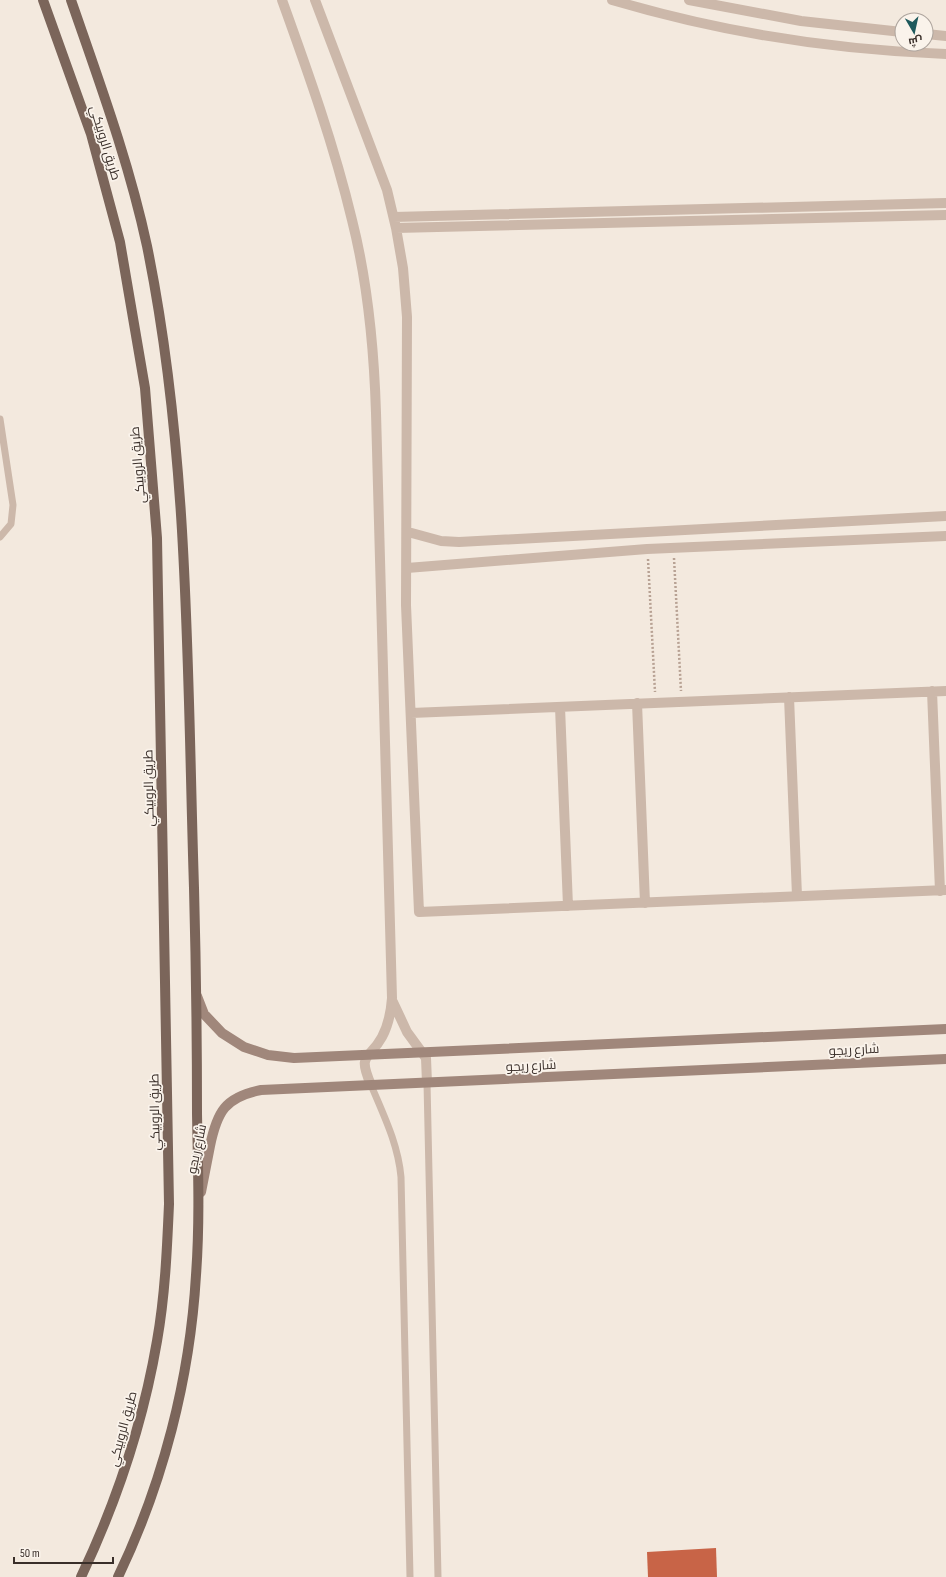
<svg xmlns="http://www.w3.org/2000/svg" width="946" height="1577" viewBox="0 0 946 1577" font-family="'Sofia Sans Condensed',Cairo,sans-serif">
	<rect width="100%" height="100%" fill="#f3e9de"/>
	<path fill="#c86447" d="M 716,1548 L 717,1577 L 648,1577 L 647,1552 Z"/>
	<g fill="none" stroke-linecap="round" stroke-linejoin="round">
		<path stroke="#b8a294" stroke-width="2.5" stroke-dasharray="2 2" stroke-linecap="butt" d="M 674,558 L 681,691
			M 648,559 L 655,692"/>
		<path stroke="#ccb8aa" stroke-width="7" d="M 0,419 L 13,505 L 11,524 L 0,537
			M 427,1083 L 438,1577
			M 371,1085 C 384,1116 398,1144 401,1177 L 410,1577"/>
		<path stroke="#ccb8aa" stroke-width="10" d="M 282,0 C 308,72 334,145 352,220 C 368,283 374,348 376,413 L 392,998 C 391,1012 389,1024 382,1037 C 369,1061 357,1052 371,1085
			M 315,0 L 387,190 L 396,228 L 403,268 L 407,317 L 406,605 L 419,912 L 946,890
			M 612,0 C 720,32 834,50 946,54
			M 689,0 L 801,21 L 902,32
			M 926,34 L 946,36
			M 394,217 L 946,203
			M 396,228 L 946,215
			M 408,532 L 441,541 L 459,542 L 946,516
			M 407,568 L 647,549 L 946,536
			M 932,691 L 940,891
			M 789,697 L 797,896
			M 637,703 L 645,903
			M 560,707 L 568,906
			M 411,713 L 946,691
			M 393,1002 L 407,1032 L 426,1058 L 427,1083"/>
		<path stroke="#a0877b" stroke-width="10" d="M 197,996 L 204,1014 L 222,1033 L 244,1047 L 268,1055 L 294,1058 L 946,1029
			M 201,1192 C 204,1177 207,1162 210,1146 C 217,1112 225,1097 261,1090 L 946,1059"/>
		<path stroke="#7b655a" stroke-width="10" d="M 43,0 L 91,134 L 120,242 L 145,388 L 157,538 L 169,1204 C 167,1250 165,1296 157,1341 C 143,1423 117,1501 81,1577
			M 71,0 C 99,81 129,162 147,246 C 190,457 187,674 194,888 C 196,963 197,1038 197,1114 C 198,1167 200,1221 196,1275 C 190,1379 163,1483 118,1577"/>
	</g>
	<g text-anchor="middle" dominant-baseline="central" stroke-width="3.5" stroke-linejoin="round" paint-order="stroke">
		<g font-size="13" fill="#392e29" stroke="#faf3eb">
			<text transform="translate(105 143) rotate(73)">طريق الروبيكي</text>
			<text transform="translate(138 465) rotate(-95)">طريق الروبيكي</text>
			<text transform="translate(149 788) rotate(-91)">طريق الروبيكي</text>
			<text transform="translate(854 1050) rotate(-3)">شارع ريجو</text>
			<text transform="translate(531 1066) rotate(-3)">شارع ريجو</text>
			<text transform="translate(155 1112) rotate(-91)">طريق الروبيكي</text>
			<text transform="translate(197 1149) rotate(-78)">شارع ريجو</text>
			<text transform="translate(123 1429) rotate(-75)">طريق الروبيكي</text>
		</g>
	</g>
	<g transform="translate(914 32) rotate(171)"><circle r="19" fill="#faf3eb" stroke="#ada49d"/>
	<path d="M0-3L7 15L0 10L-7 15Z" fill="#1e595c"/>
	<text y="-6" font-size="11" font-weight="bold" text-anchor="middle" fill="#392e29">ش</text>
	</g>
	<path d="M14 1557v6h99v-6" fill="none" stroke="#392e29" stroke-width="2"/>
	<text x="20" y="1557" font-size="12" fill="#392e29" stroke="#faf3eb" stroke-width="3" paint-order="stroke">50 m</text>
</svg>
